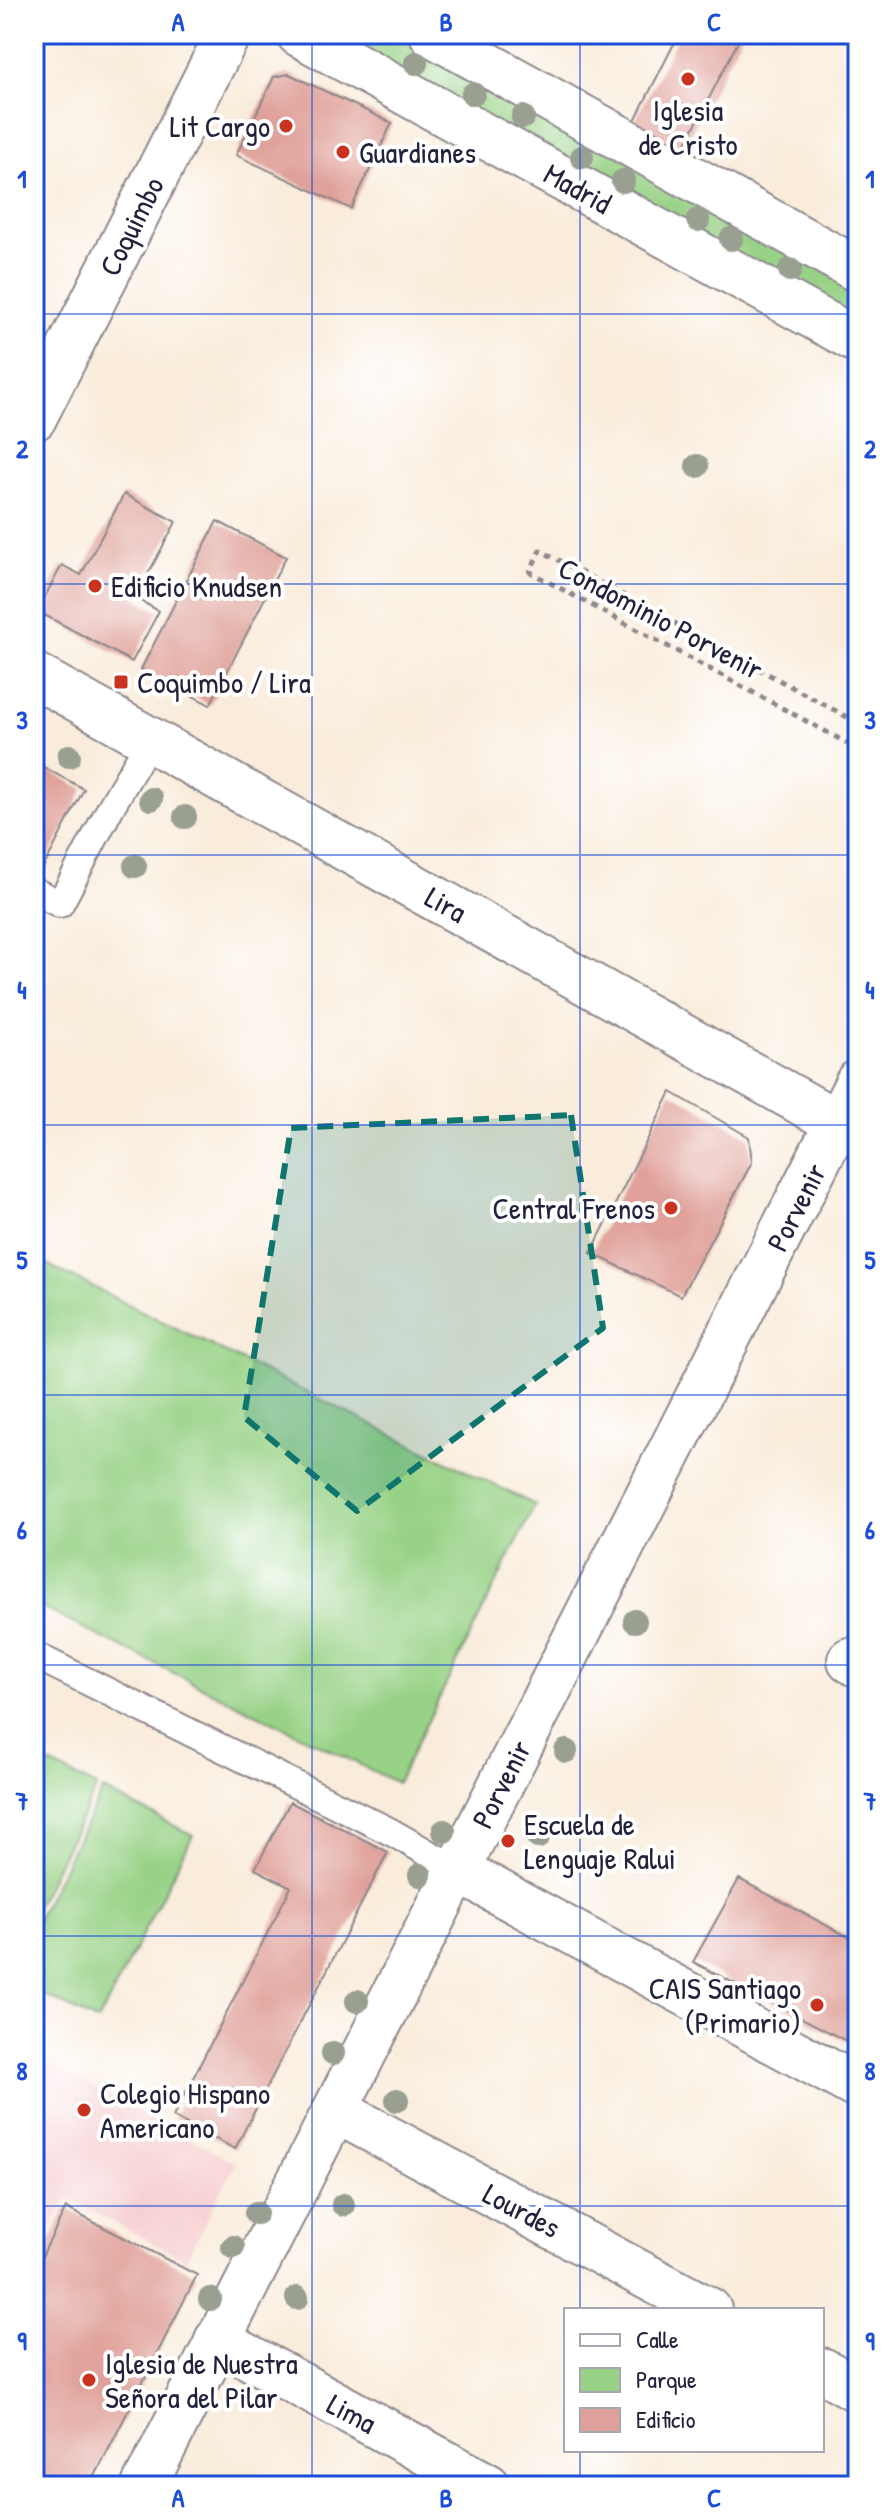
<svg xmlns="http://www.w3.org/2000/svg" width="892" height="2520" viewBox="0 0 892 2520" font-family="'Patrick Hand',sans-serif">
	<rect width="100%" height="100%" fill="#fff"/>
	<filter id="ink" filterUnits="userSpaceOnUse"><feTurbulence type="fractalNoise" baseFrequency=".0125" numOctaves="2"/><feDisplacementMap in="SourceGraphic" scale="16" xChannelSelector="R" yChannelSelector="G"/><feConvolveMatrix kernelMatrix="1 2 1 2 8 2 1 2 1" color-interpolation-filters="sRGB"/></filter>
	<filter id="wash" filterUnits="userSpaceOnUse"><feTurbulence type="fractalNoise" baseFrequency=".006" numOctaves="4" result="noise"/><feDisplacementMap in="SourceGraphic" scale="32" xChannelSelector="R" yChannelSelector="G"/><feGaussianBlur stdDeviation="1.8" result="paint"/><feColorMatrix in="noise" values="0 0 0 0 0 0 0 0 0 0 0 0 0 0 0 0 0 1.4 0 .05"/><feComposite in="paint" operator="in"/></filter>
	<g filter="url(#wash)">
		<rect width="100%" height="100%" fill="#f9ecdb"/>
		<path fill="#f7cfd1" d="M 34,2056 L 236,2163 L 186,2260 L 67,2198 L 34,2262 Z"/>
		<path fill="#98d286" stroke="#5d7a60" stroke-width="2" d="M 330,34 L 398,34 L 858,289 L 858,328 Z
			M 34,1258 L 535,1505 L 397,1783 L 34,1604 Z
			M 34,1756 L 97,1787 L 34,1911 Z
			M 103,1790 L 193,1835 L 98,2022 L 34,1990 L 34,1925 Z"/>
		<g id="blocks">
			<path fill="#e0a19a" d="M 679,34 L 742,34 L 683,149 L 633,124 Z
				M 289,74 L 392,123 L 351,209 L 236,155 L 274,77 Z
				M 124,494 L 176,522 L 135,598 L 159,611 L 132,662 L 37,611 L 62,565 L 81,575 Z
				M 217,521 L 286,557 L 210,705 L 141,669 Z
				M 34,762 L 84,789 L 42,870 L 34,865 Z
				M 671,1092 L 749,1137 L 752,1162 L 681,1296 L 591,1253 Z
				M 290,1802 L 388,1852 L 235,2149 L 173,2117 L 291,1887 L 255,1869 Z
				M 739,1879 L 858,1942 L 858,2047 L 693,1962 Z
				M 66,2208 L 197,2275 L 90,2486 L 34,2486 L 34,2272 Z"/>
		</g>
	</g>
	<g filter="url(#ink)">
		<use href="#blocks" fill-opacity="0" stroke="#8e878b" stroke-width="2"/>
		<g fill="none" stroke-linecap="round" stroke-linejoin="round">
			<defs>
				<path id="lane" d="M 34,891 L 60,904 L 112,805 L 150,740
					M 34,1655 L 391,1832 L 458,1870"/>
				<path id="street" d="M 299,34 L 858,341
					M 432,34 L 858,270
					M 34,418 L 228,34
					M 850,1660 L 858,1665
					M 458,1870 L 858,2087
					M 335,2110 L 709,2310
					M 217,2340 L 488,2486
					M 822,2370 L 858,2390
					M 144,2486 L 858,1082"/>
				<path id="secondary" d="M 34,675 L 858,1134"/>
			</defs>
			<use href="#lane" stroke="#8e878b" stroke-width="30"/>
			<use href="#street" stroke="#8e878b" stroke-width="48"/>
			<use href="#secondary" stroke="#8e878b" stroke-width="48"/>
			<path stroke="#8e878b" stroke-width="5" stroke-dasharray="6 6" stroke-linecap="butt" d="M 858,723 L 540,550 L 530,572 L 858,749"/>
			<use href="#lane" stroke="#fff" stroke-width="26"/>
			<use href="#street" stroke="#fff" stroke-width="44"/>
			<use href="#secondary" stroke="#fff" stroke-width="44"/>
		</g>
		<g fill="#999f91">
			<circle cx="416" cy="63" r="12"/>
			<circle cx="473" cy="94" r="12"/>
			<circle cx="523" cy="117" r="12"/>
			<circle cx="582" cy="157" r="12"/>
			<circle cx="623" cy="181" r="12"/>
			<circle cx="698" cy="220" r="12"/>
			<circle cx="731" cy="239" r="12"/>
			<circle cx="790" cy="270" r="12"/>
			<circle cx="697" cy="466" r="12"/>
			<circle cx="69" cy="756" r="12"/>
			<circle cx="151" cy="799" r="12"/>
			<circle cx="185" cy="817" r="12"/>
			<circle cx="135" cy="866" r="12"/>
			<circle cx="635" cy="1621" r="12"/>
			<circle cx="566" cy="1751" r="12"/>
			<circle cx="444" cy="1831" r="12"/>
			<circle cx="538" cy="1837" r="12"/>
			<circle cx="420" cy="1875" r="12"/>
			<circle cx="357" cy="2001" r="12"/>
			<circle cx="333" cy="2053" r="12"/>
			<circle cx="397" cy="2100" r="12"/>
			<circle cx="343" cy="2205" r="12"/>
			<circle cx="256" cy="2213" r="12"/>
			<circle cx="233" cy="2247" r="12"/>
			<circle cx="297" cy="2298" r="12"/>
			<circle cx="210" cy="2299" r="12"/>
		</g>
	</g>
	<path fill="#0f766e" fill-opacity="0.2" stroke="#0f766e" stroke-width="6" stroke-dasharray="16 10" stroke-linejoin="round" d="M 571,1115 L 603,1328 L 357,1511 L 244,1417 L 291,1128 Z"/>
	<path fill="none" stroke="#1d4ed8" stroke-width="2" stroke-opacity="0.55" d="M 312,34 L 312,2486M 580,34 L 580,2310M 34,314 L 858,314M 34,584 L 858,584M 34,855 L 858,855M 34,1125 L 858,1125M 34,1395 L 858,1395M 34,1665 L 858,1665M 34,1936 L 858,1936M 34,2206 L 858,2206M 580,2450 L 580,2486"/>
	<g fill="#c8321e" stroke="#fff" stroke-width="3">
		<circle cx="688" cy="79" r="8"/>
		<circle cx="286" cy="126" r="8"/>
		<circle cx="343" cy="152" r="8"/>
		<circle cx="95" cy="586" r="8"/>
		<rect x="113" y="674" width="16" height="16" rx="4"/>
		<circle cx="671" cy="1208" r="8"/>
		<circle cx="508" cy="1841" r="8"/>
		<circle cx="817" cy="2005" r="8"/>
		<circle cx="84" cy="2110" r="8"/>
		<circle cx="89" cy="2380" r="8"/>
	</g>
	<g text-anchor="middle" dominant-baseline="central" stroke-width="8" stroke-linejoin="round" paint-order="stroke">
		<g font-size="30" fill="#22223b" stroke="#fff" text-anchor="start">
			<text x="688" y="110" text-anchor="middle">Iglesia<tspan x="688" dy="34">de Cristo</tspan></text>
			<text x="270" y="126" text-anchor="end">Lit Cargo</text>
			<text x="359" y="152">Guardianes</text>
			<text x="111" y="586">Edificio Knudsen</text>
			<text x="137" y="682">Coquimbo / Lira</text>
			<text x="655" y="1208" text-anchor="end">Central Frenos</text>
			<text x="524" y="1824">Escuela de<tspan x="524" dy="34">Lenguaje Ralui</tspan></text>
			<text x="801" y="1988" text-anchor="end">CAIS Santiago<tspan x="801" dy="34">(Primario)</tspan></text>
			<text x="100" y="2093">Colegio Hispano<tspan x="100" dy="34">Americano</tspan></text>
			<text x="105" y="2363">Iglesia de Nuestra<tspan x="105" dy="34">Señora del Pilar</tspan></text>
		</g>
		<g font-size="30" fill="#22223b" stroke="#fff">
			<text transform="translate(578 188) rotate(29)">Madrid</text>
			<text transform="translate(131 226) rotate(-63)">Coquimbo</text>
			<text transform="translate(661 618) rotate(28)">Condominio Porvenir</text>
			<text transform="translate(446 904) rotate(29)">Lira</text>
			<text transform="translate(796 1207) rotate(-63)">Porvenir</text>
			<text transform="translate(501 1784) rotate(-63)">Porvenir</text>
			<text transform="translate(522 2210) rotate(28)">Lourdes</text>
			<text transform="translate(352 2413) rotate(28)">Lima</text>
		</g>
	</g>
	<rect width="892" height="2520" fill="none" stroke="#fff" stroke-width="88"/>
	<rect x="564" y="2308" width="260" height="144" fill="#ffffff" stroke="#a7a7b1" stroke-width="2"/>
	<rect x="580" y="2334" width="40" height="12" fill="#ffffff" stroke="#a7a7b1" stroke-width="2"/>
	<text x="636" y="2348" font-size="24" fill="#22223b">Calle</text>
	<rect x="580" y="2368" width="40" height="24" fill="#98d286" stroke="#a7a7b1" stroke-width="2"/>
	<text x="636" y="2388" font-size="24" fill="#22223b">Parque</text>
	<rect x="580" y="2408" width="40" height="24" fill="#e0a19a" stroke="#a7a7b1" stroke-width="2"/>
	<text x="636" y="2428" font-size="24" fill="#22223b">Edificio</text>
	<rect x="44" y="44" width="804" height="2432" fill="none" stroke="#1d4ed8" stroke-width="3"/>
	<g font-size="26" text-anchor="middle" font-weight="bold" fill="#1d4ed8">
		<text x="178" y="31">A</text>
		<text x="446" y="31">B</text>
		<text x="714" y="31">C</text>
		<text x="22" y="188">1</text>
		<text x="870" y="188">1</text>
		<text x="22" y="458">2</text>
		<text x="870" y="458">2</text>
		<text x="22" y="729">3</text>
		<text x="870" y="729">3</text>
		<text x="22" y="999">4</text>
		<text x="870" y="999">4</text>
		<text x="22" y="1269">5</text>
		<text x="870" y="1269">5</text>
		<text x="22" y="1539">6</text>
		<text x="870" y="1539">6</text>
		<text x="22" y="1810">7</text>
		<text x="870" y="1810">7</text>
		<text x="22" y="2080">8</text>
		<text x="870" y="2080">8</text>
		<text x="22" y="2350">9</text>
		<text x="870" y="2350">9</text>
		<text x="178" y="2507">A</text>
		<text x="446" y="2507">B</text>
		<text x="714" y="2507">C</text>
	</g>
</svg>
